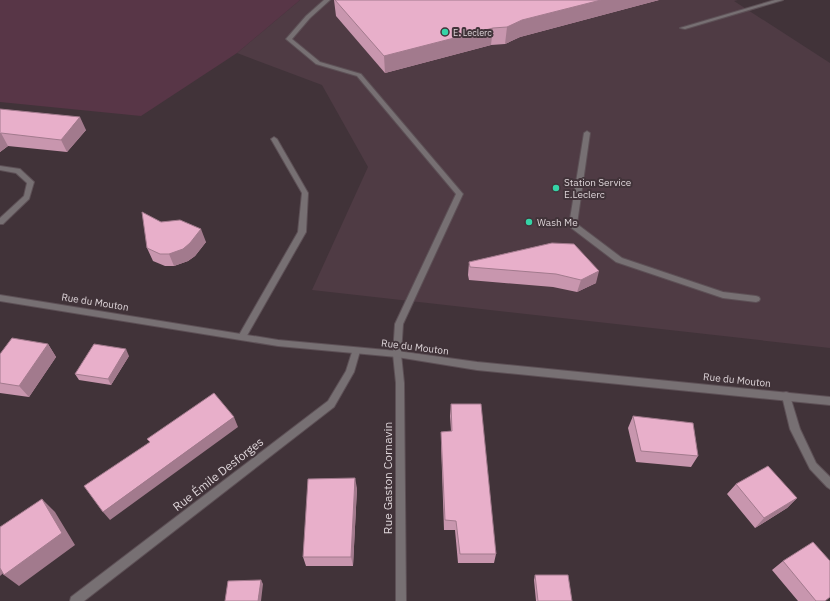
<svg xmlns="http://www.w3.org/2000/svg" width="830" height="601" viewBox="0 0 830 601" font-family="'IBM Plex Sans',sans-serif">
	<rect width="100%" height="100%" fill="#413339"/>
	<path fill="#4f3b44" d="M 300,0 L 738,0 L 734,1 L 830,63 L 830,348 L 312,290 L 368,167 L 322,85 L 237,53 Z"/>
	<path fill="#583647" d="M 0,0 L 300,0 L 237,53 L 141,116 L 0,102 Z"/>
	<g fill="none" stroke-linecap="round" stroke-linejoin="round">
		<defs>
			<path id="service" d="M 324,0 L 330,0 L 310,18 L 292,39 L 320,62 L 361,74 L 463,194 L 403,324 L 401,354 L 400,356 L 397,357 L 394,356 L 393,354 L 395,324 L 456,194 L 357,76 L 316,64 L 286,39 L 306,16 Z
				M 587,131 L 590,133 L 577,224 L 622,258 L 723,292 L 756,296 L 759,297 L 760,299 L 759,301 L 756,302 L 723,298 L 616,262 L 570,227 L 569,225 L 584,133 Z
				M 274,137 L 277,139 L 308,193 L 306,232 L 245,339 L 239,339 L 238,337 L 239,335 L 298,232 L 302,193 L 271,139 Z"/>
			<path id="minor" d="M 775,0 L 783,0 L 685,29 L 680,28 Z
				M 0,166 L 20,169 L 34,182 L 29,199 L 3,224 L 0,224 L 0,218 L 24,196 L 27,183 L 16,173 L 0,170 Z
				M 356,348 L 359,349 L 360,351 L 354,372 L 334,407 L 84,601 L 70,601 L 71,597 L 328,401 L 346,371 L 353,349 Z
				M 397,351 L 400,352 L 401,354 L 404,383 L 406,601 L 396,601 L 396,383 L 393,354 L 394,352 Z
				M 786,392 L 789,393 L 790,396 L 800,429 L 816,463 L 830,477 L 830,489 L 827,487 L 810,469 L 790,429 L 782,396 L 783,393 Z"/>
			<path id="tertiary" d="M 0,295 L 278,340 L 397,351 L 477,362 L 830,397 L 830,405 L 477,370 L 397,357 L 278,346 L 0,301 Z"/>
		</defs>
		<use href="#service" stroke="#5d5056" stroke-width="2"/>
		<use href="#minor" stroke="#5d5056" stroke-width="2"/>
		<use href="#tertiary" stroke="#5d5056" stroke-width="2"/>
		<use href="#service" fill="#777073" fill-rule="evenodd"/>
		<use href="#minor" fill="#777073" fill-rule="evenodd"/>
		<use href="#tertiary" fill="#777073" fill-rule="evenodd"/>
	</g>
	<path fill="#c896ae" d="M 334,0 L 659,0 L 520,37 L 505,44 L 491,45 L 385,73 L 336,16 Z
		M 0,109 L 86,130 L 67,152 L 8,146 L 0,152 Z
		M 161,222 L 206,242 L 195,256 L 188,261 L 174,266 L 165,266 L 153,261 L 147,248 Z
		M 552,243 L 596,283 L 577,292 L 553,287 L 469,280 L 468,275 L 469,262 Z
		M 48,344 L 56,357 L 29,397 L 0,393 L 0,354 Z
		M 129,356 L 111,385 L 79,380 L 75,374 Z
		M 451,404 L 496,554 L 494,563 L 458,563 L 455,530 L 444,530 L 441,443 L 441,432 L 451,431 L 450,416 Z
		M 633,416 L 698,456 L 691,467 L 636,462 L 628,428 Z
		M 736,484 L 797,498 L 787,508 L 755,528 L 727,494 Z
		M 357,488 L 353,566 L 306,566 L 303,557 Z
		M 783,561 L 825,601 L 798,601 L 772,570 Z
		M 535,575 L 572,601 L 536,601 L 534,580 Z"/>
	<path fill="#a27a8d" d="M 601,0 L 659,0 L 520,37 L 505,44 L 507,27 L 522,20 Z
		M 493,28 L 491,45 L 385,73 L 384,56 Z
		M 80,117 L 86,130 L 67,152 L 61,140 Z
		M 1,133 L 8,146 L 0,152 L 0,134 Z
		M 201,229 L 206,242 L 195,256 L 188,261 L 174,266 L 169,254 Z
		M 599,271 L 596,283 L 577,292 L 581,280 Z
		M 48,344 L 56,357 L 29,397 L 19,386 Z
		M 126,349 L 129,356 L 111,385 L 108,379 Z
		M 234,417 L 238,427 L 110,520 L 103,512 Z
		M 355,478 L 357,488 L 353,566 L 351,557 Z
		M 797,498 L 787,508 L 755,528 L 764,518 Z
		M 42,499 L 55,512 L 75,545 L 19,586 L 4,575 Z
		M 0,561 L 9,568 L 0,576 Z
		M 261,580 L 263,584 L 261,601 L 258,601 Z"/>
	<path fill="#e8afca" stroke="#a27a8d" d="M 335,0 L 601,0 L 522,20 L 507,27 L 493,28 L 384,56 Z
		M 0,109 L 80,117 L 61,140 L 1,133 L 0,134 Z
		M 142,212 L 161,222 L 180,220 L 201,229 L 190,243 L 183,249 L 169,254 L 160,254 L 147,248 Z
		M 552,243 L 574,244 L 599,271 L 581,280 L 556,274 L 470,267 L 469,262 Z
		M 12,338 L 48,344 L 19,386 L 0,383 L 0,354 Z
		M 94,344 L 126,349 L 108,379 L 75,374 Z
		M 214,393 L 234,417 L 103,512 L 84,486 L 150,442 L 147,439 Z
		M 451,404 L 481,404 L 496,554 L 460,554 L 456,521 L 445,520 L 441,432 L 452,431 Z
		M 633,416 L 693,423 L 698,456 L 641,451 Z
		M 768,466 L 797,498 L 764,518 L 736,484 Z
		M 355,478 L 351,557 L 303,557 L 308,479 Z
		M 42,499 L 62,533 L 4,575 L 0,568 L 0,527 Z
		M 813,542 L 830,561 L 830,597 L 825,601 L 816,601 L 783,561 Z
		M 535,575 L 568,575 L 572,601 L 538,601 Z
		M 261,580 L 258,601 L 225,601 L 228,581 Z"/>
	<g fill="#35d4a7" stroke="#413339" stroke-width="1.5">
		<circle cx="445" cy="32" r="4"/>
		<circle cx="556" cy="188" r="4"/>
		<circle cx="529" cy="222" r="4"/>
	</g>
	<g text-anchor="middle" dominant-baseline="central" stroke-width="4" stroke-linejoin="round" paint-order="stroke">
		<g font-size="9" fill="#dfd6da" stroke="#413339" text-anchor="start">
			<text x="453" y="32">E. Leclerc</text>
		</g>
		<g font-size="10" fill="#dfd6da" stroke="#413339" text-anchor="start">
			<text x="564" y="182">Station Service<tspan x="564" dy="12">E.Leclerc</tspan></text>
			<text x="537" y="222">Wash Me</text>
		</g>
		<g font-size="10" fill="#dfd6da" stroke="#413339">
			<text transform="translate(95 302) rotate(9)">Rue du Mouton</text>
			<text transform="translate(415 347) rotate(7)">Rue du Mouton</text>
			<text transform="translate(737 380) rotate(6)">Rue du Mouton</text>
		</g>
		<g font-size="12" fill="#dfd6da" stroke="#413339">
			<text transform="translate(218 474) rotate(-38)">Rue Émile Desforges</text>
			<text transform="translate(387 478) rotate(-90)">Rue Gaston Cornavin</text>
		</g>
	</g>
</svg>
